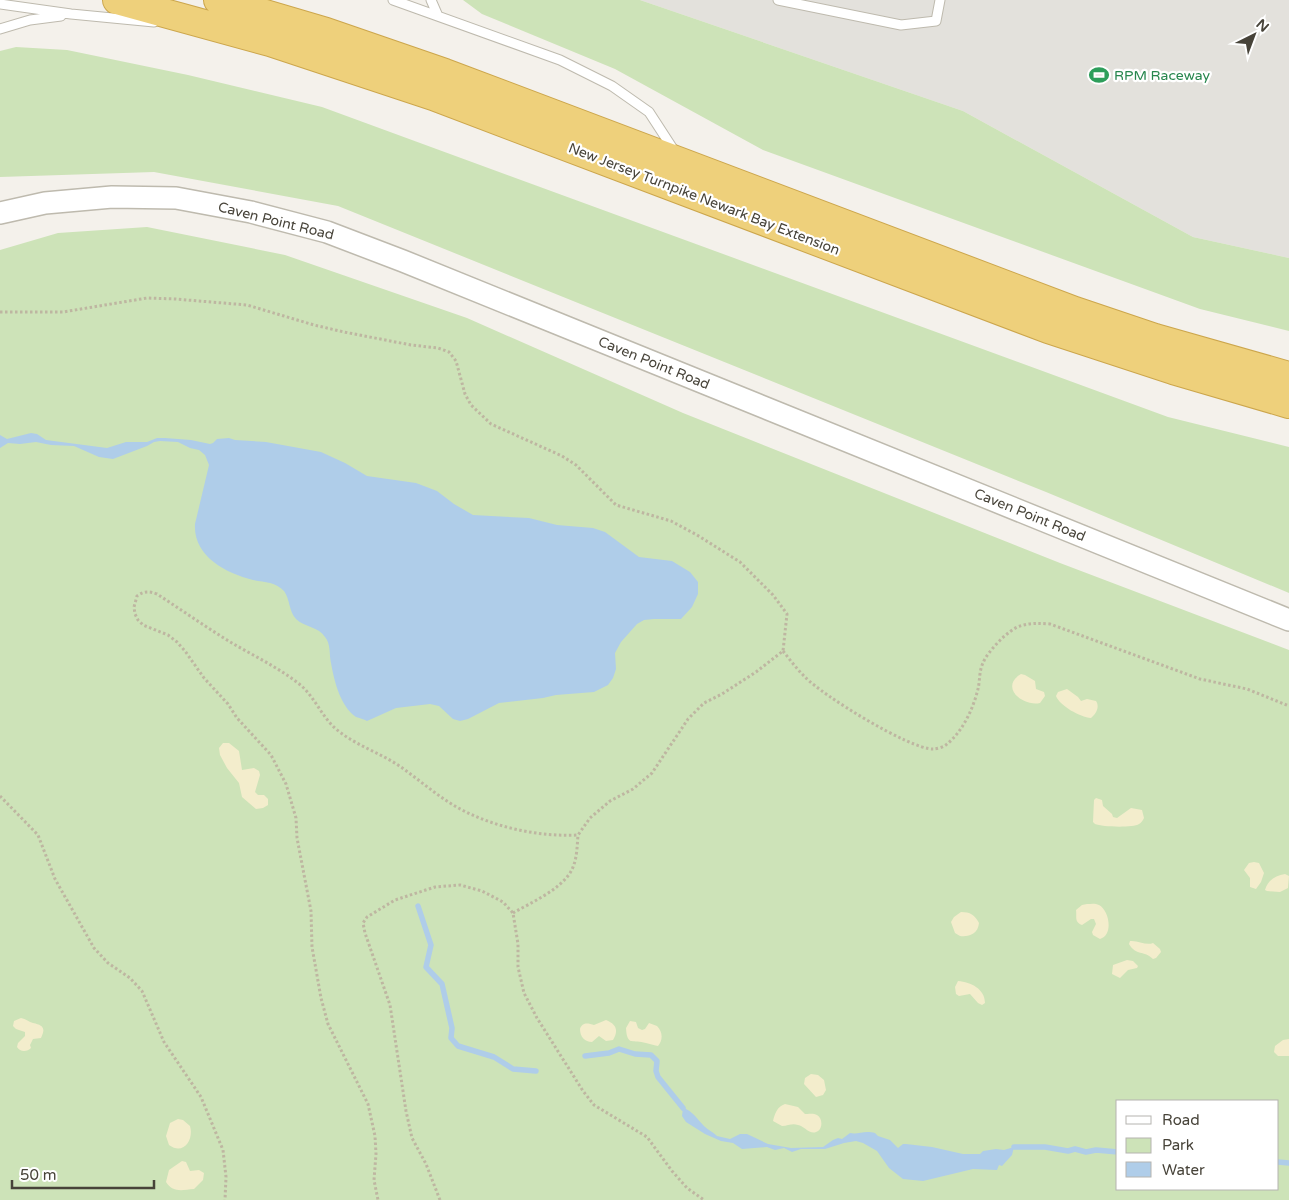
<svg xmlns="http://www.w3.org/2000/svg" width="1289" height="1200" viewBox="0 0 1289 1200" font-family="'Varela Round',sans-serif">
	<rect width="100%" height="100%" fill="#f4f1eb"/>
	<path fill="#e3e1dc" d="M 640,0 L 1289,0 L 1289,258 L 1193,237 L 963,111 Z"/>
	<path fill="#cde3b8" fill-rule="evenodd" d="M 463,0 L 640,0 L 963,111 L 1193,237 L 1289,258 L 1289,331 L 1200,309 L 763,150 L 615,69 L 482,14 Z
		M 16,47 L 67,50 L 188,75 L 322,107 L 1168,417 L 1289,447 L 1289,593 L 1046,492 L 338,206 L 154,172 L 0,177 L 0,51 Z
		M 147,227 L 285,255 L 467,318 L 683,413 L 1060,563 L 1289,650 L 1289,1200 L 0,1200 L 0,250 L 58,233 ZM 1118,1101 L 1278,1101 L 1278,1189 L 1118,1189 Z"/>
	<path fill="#f3edcc" d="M 1021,674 L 1025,675 L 1035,681 L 1036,689 L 1044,692 L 1045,696 L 1040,703 C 1023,707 999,687 1021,674 Z
		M 1067,689 L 1078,697 L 1081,701 L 1087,699 L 1096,701 C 1100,707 1096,714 1091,718 C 1080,717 1060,706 1056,696 L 1058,692 Z
		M 223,743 L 229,743 L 239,751 L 242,770 L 254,768 L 259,771 L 260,775 L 255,792 L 258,795 L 264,795 L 268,799 L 268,805 L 263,808 L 256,809 L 242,797 L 239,783 L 227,768 L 220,755 L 219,748 Z
		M 1096,798 L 1102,800 L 1103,806 L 1112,814 L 1113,817 L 1117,818 L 1131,808 L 1142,810 L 1144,818 C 1143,820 1141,823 1139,824 C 1133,828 1102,827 1095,824 L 1093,822 L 1094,800 Z
		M 1254,862 L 1259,863 L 1264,873 L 1261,882 L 1256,889 L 1250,887 L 1250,878 L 1244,870 L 1249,863 Z
		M 1285,874 L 1289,876 L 1288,888 L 1280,892 L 1267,891 L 1265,890 C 1268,880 1275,876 1285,874 Z
		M 1087,904 C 1091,904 1095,903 1099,905 C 1109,910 1114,935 1100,939 L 1093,935 L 1092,932 L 1096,924 L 1094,919 L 1091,919 L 1082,925 C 1074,922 1077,917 1076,910 L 1082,905 Z
		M 961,912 C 970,912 975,915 979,923 C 978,934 969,937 960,936 L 955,933 L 951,922 L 954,917 Z
		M 1130,941 C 1138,940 1146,946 1153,943 L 1160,949 L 1161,952 L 1156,958 L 1153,959 C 1144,950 1136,956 1129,944 Z
		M 1127,960 L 1133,961 L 1138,966 L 1137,968 L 1128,970 L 1120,978 L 1112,974 L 1113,965 Z
		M 958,981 C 971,982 985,989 985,1003 L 982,1005 L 978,1003 L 970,994 L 959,996 L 956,994 L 955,987 Z
		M 21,1018 C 26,1019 29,1022 33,1023 C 43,1025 46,1028 41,1038 L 33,1039 L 30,1045 L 31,1048 C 27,1052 20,1052 17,1047 L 18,1043 L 25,1036 L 25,1032 L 16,1029 L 13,1026 L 14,1021 Z
		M 606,1020 C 616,1024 619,1030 613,1040 L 606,1041 L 599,1036 L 592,1042 C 585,1042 580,1037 580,1029 C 582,1022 588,1023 594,1025 Z
		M 630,1021 L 636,1022 L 638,1028 L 642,1030 L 645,1029 L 649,1023 L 657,1026 C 663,1032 663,1040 658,1046 C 653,1045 650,1044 646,1043 C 633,1039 627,1047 626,1028 Z
		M 1289,1039 L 1289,1056 L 1278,1056 L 1274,1052 L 1275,1046 L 1283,1040 Z
		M 811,1074 L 818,1075 L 824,1080 L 826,1090 L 823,1095 L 816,1097 L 804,1084 L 805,1078 Z
		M 785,1104 L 798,1107 L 805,1114 C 808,1114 814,1113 817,1115 C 823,1118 823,1130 816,1132 C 810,1135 804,1126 798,1125 C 792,1123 788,1126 782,1126 L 773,1121 C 775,1113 777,1107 785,1104 Z
		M 178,1119 L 183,1120 L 190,1126 C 194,1139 184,1156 169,1145 L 166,1136 L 170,1123 Z
		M 182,1161 L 186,1162 L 190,1171 L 199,1170 L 204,1173 L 203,1180 L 194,1189 C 182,1190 173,1193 166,1182 L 169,1170 Z"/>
	<path fill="#afcde9" d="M 31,433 L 37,434 L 46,440 L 107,448 L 126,442 L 147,442 L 157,438 L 165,438 L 191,440 L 210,444 L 213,443 L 217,439 L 229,438 L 235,440 L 266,442 L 321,452 L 345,463 L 367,476 L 416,483 L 437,491 L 454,504 L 473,515 L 529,518 L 557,525 L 593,528 L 605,532 L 639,557 L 672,561 L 690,572 L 698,582 L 698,594 L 692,607 L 681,619 L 654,619 L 644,620 L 637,624 L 621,642 L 615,653 L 616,669 L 613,678 L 608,685 L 594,692 L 556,695 L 543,698 L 499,703 L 468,719 L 460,721 L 453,719 L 439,706 L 430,704 L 396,708 L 367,721 C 364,719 359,718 356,717 C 340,706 334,680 331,663 C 329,654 331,644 325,637 C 319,627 304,627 296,619 C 289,612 290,599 284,591 C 276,582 264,582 253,580 C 225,573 193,556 195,524 L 209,465 L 205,455 L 199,450 L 190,448 L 178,442 L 160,441 L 154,442 L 147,446 L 113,459 L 99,457 L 74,446 L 51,445 L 36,442 L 20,444 L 8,443 L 0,448 L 0,435 L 7,439 Z
		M 683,1108 C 693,1111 697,1119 704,1126 C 708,1130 713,1132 717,1136 L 730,1139 L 740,1134 L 747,1134 L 768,1144 L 791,1148 L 823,1147 L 833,1140 L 838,1138 L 842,1139 L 850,1133 C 858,1135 864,1130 875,1133 L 878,1136 L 890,1140 L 898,1148 L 903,1144 L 906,1144 L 932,1147 L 963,1154 L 980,1154 L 983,1151 L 996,1149 L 1004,1150 L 1014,1147 L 1012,1155 L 1002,1166 L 999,1165 L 997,1170 L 973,1169 L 923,1181 L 903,1179 L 889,1168 L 877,1151 L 863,1143 L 856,1141 L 844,1143 L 825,1149 L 801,1149 L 792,1152 L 784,1148 L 775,1150 L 767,1147 L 742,1149 L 733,1143 L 721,1141 L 705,1134 L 686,1122 L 682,1116 Z"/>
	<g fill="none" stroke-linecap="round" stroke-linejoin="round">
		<path stroke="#afcde9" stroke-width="5.5" d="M 418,906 L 431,945 L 426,967 L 442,984 L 452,1028 L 451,1038 L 458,1046 L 494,1057 L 513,1069 L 536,1071
			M 585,1056 L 609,1053 L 619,1049 L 635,1054 L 651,1055 L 657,1061 L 656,1071 L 658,1077 L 683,1108
			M 1014,1147 L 1045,1147 L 1068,1151 L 1075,1149 L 1086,1152 L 1096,1150 L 1118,1152
			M 1278,1162 L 1289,1163"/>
		<defs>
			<path id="service" d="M 393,0 L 560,60 L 612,86 L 649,112 L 675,152
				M 431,0 L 438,16
				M 778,0 L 901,25 L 936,21 L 940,0
				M 0,4 L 71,14 L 154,22
				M 0,29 L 30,20 L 61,16"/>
			<path id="tertiary" d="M 0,213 L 45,203 L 112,197 L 176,198 L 251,212 L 327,232 L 403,261 L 1289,620"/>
			<path id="motorway" d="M 117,0 L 270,42 L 433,96 L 1048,329 L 1173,370 L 1289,404
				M 218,0 L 326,32 L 445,73 L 1075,311 L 1155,338 L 1289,376"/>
		</defs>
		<use href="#service" stroke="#bebaae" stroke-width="11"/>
		<use href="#tertiary" stroke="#bebaae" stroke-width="24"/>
		<use href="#motorway" stroke="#cca64c" stroke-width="30"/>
		<path stroke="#beb6a1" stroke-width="3" stroke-dasharray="2.5 2.5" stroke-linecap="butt" d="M 0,312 L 63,312 L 147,298 L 175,299 L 247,305 L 314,325 L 344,332 L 411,345 L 438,348 L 449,352 L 456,361 L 465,394 L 471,405 L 491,424 L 562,456 L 576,465 L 616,505 L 671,521 L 697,535 L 740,562 L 773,595 L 787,614 L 783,651 L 756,672 L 722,694 L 704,703 L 688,719 L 652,773 L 633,789 L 610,801 L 590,818 L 578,835 C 540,837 498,828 464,811 C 440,799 420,780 398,765 C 378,752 355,745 336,729 C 321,716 314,695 298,683 C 276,666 250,654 227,640 C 203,625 180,609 157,594 C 149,591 144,591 137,596 L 134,607 L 135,614 L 138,620 L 143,625 L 168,635 L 177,642 L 185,651 L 204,678 L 228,704 L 237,718 L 271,755 L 286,784 L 296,818 L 297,838 L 311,911 L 312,947 L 321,998 L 328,1024 L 368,1104 L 375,1136 L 376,1154 L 374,1180 L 378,1200
			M 783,651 C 790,660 797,669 805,677 C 822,695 909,749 933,749 C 937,749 944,747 947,744 C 963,731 973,709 978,689 C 980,681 979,671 983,663 C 987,652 1009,629 1020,626 C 1030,623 1039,623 1050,624 L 1200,679 L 1247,689 L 1289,706
			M 0,796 L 38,835 L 55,879 L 94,948 L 108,963 L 130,978 L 142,991 L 164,1042 L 201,1097 L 223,1150 L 226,1177 L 225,1200
			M 513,913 C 532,902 558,891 570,873 C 577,862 577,848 578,835
			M 440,1200 L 426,1164 L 412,1138 L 406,1111 L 390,1005 L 365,933 L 363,923 L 367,917 L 395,900 L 435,887 L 460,885 L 482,891 L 503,902 L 513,913 L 518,944 L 518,967 L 524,993 L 537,1018 L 583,1091 L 594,1105 L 647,1137 L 672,1171 L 687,1188 L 704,1200"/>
		<use href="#service" stroke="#fff" stroke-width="9"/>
		<use href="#tertiary" stroke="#fff" stroke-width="21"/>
		<use href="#motorway" stroke="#eed07b" stroke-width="28"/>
	</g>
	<defs>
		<symbol id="stadium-bare" viewBox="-9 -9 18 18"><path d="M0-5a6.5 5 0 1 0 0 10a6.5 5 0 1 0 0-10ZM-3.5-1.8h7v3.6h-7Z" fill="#2e9e5b" stroke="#fff" stroke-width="2.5" paint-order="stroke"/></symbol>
	</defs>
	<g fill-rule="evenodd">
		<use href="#stadium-bare" x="1085" y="61" width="28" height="28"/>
	</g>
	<g text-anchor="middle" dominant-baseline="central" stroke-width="4.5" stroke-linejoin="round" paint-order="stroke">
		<g font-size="14" fill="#27864d" stroke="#fff" text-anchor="start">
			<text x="1114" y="75">RPM Raceway</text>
		</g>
		<g font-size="14" fill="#474339" stroke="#fff">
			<text transform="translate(704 199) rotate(21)">New Jersey Turnpike Newark Bay Extension</text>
			<text transform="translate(276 221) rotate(14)">Caven Point Road</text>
			<text transform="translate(654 363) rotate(22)">Caven Point Road</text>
			<text transform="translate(1030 515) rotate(22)">Caven Point Road</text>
		</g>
	</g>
	<rect x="1116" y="1100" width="162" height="90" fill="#ffffff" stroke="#b5b4b0"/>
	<rect x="1126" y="1116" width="25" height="8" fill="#ffffff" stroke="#b5b4b0"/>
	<text x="1162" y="1125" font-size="15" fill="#474339">Road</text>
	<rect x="1126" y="1138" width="25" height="15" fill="#cde3b8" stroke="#b5b4b0"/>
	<text x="1162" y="1150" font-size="15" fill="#474339">Park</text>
	<rect x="1126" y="1162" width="25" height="15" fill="#afcde9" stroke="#b5b4b0"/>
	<text x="1162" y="1175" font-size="15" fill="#474339">Water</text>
	<g transform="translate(1254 35) rotate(42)" stroke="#ffffff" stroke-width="4" paint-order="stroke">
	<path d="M0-4L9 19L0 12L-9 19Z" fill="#474339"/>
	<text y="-8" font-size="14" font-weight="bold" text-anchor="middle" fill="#474339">N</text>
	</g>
	<path d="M12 1180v8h142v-8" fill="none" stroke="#474339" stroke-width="2.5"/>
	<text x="20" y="1180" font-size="15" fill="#474339" stroke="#ffffff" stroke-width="4" paint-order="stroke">50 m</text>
</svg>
